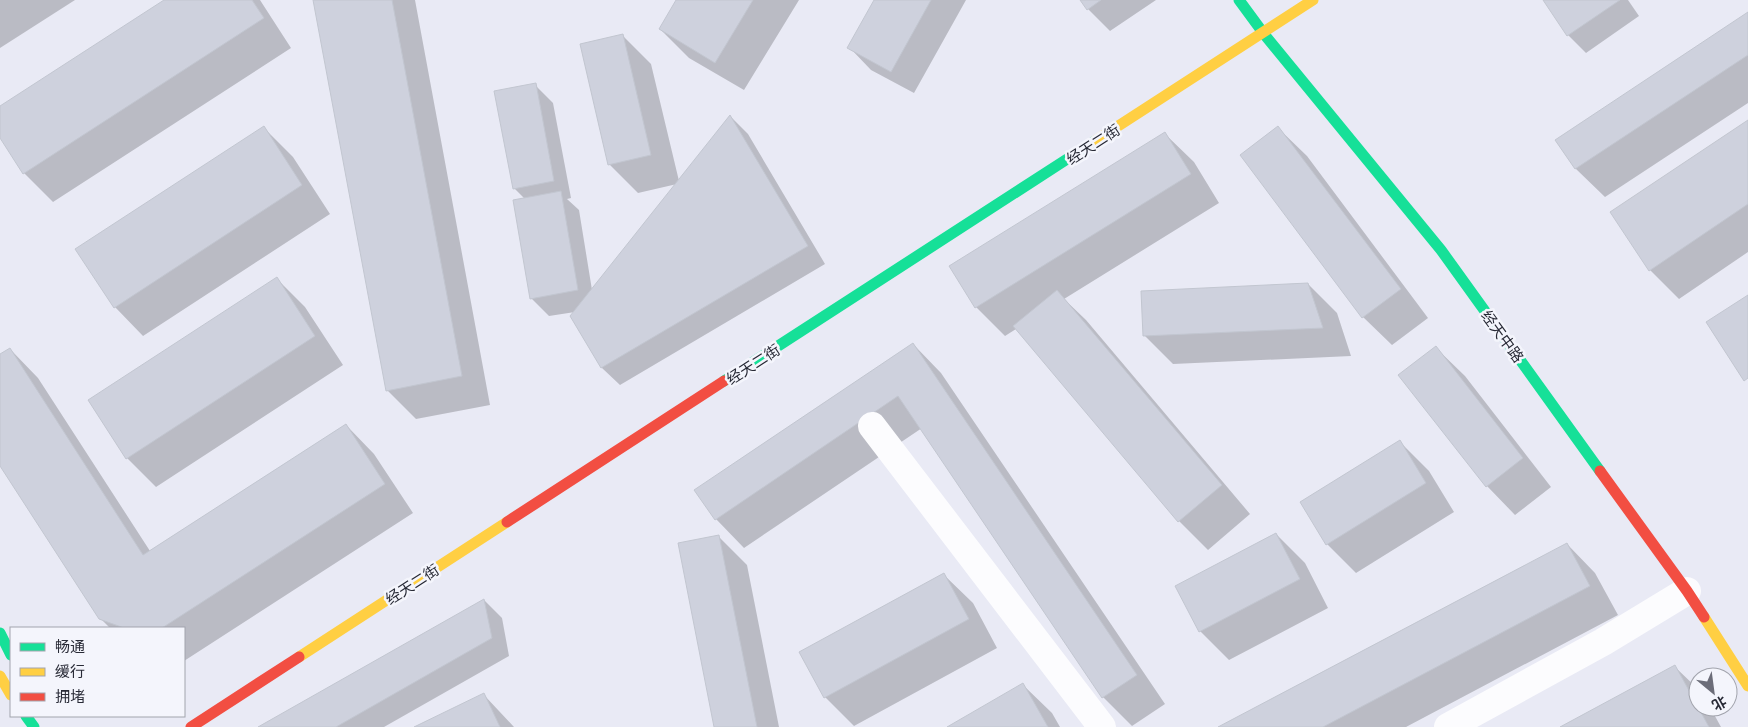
<svg xmlns="http://www.w3.org/2000/svg" width="1748" height="727" viewBox="0 0 1748 727" font-family="Barlow,'Noto Sans SC',sans-serif">
	<rect width="100%" height="100%" fill="#e9eaf5"/>
	<path fill="#0003" d="M 0,0 L 75,0 L 0,48 Z
		M 166,0 L 260,0 L 291,48 L 53,202 L 24,173 L 0,136 L 0,107 Z
		M 314,0 L 415,0 L 490,405 L 416,419 L 387,390 Z
		M 678,0 L 799,0 L 744,90 L 689,58 L 660,29 Z
		M 875,0 L 966,0 L 914,93 L 871,70 L 849,47 Z
		M 1082,0 L 1156,0 L 1110,31 L 1088,9 Z
		M 1544,0 L 1628,0 L 1639,16 L 1586,53 L 1568,35 Z
		M 1748,14 L 1748,103 L 1605,197 L 1576,169 L 1557,140 Z
		M 622,35 L 651,64 L 679,181 L 730,116 L 748,134 L 825,264 L 620,385 L 602,368 L 572,316 L 575,312 L 549,316 L 531,298 L 525,199 L 514,188 L 535,85 L 553,103 L 571,198 L 567,199 L 579,210 L 592,290 L 677,184 L 638,193 L 609,164 Z
		M 1748,121 L 1748,252 L 1679,299 L 1650,270 Z
		M 264,128 L 293,157 L 330,214 L 143,336 L 115,307 Z
		M 1278,128 L 1307,156 L 1428,318 L 1392,345 L 1363,317 Z
		M 1165,134 L 1194,162 L 1219,203 L 1064,299 L 1086,320 L 1250,514 L 1208,550 L 1179,521 L 1016,329 L 1005,336 L 976,307 Z
		M 277,279 L 305,307 L 343,365 L 156,487 L 127,458 Z
		M 1308,284 L 1337,313 L 1351,356 L 1173,364 L 1144,335 Z
		M 913,344 L 941,373 L 1165,704 L 1132,726 L 1103,697 L 922,428 L 744,548 L 716,519 Z
		M 1436,348 L 1465,376 L 1551,487 L 1515,515 L 1487,486 Z
		M 10,349 L 38,378 L 150,551 L 346,425 L 374,454 L 413,513 L 184,661 L 184,628 L 110,628 L 100,618 L 0,464 L 0,355 Z
		M 1400,442 L 1429,471 L 1454,512 L 1356,573 L 1327,544 Z
		M 1276,534 L 1305,563 L 1328,608 L 1229,660 L 1200,631 Z
		M 718,536 L 747,565 L 779,727 L 715,727 Z
		M 1567,544 L 1595,573 L 1618,615 L 1406,727 L 1220,727 Z
		M 944,575 L 973,603 L 997,648 L 854,726 L 825,697 Z
		M 484,600 L 502,618 L 509,656 L 384,727 L 260,727 Z
		M 1675,667 L 1698,689 L 1698,707 L 1710,707 L 1721,727 L 1563,727 Z
		M 1023,685 L 1052,713 L 1060,727 L 949,727 Z
		M 484,695 L 514,727 L 417,727 Z"/>
	<path fill="#ced1dd" stroke="#c2c6d0" d="M 164,0 L 252,0 L 264,18 L 23,174 L 0,138 L 0,106 Z
		M 313,0 L 392,0 L 462,376 L 386,391 Z
		M 676,0 L 753,0 L 715,63 L 659,29 Z
		M 874,0 L 931,0 L 891,72 L 847,48 Z
		M 1080,0 L 1101,0 L 1087,10 Z
		M 1543,0 L 1620,0 L 1567,36 Z
		M 1748,12 L 1748,55 L 1575,169 L 1555,140 Z
		M 623,34 L 651,155 L 608,165 L 580,44 Z
		M 536,83 L 554,181 L 513,189 L 494,91 Z
		M 730,115 L 808,246 L 601,368 L 570,316 Z
		M 1748,120 L 1748,204 L 1649,271 L 1610,212 Z
		M 264,126 L 302,185 L 114,308 L 75,249 Z
		M 1278,126 L 1401,289 L 1362,318 L 1240,155 Z
		M 1165,132 L 1191,174 L 975,308 L 949,266 Z
		M 561,191 L 578,290 L 530,299 L 513,200 Z
		M 277,277 L 315,336 L 126,459 L 88,400 Z
		M 1308,283 L 1323,328 L 1143,336 L 1141,291 Z
		M 1057,290 L 1222,485 L 1178,522 L 1013,326 Z
		M 1748,295 L 1748,378 L 1744,381 L 1706,322 Z
		M 913,343 L 1137,675 L 1102,698 L 898,396 L 715,520 L 694,490 Z
		M 1436,346 L 1523,458 L 1486,487 L 1398,375 Z
		M 10,348 L 143,555 L 346,424 L 385,484 L 162,628 L 124,628 L 99,619 L 0,466 L 0,354 Z
		M 1400,440 L 1426,483 L 1326,545 L 1300,502 Z
		M 1276,533 L 1300,579 L 1199,632 L 1175,586 Z
		M 719,535 L 757,727 L 714,727 L 678,543 Z
		M 1567,543 L 1590,586 L 1323,727 L 1218,727 Z
		M 944,573 L 969,619 L 824,698 L 799,652 Z
		M 484,599 L 492,638 L 336,727 L 258,727 Z
		M 1675,665 L 1709,727 L 1560,727 Z
		M 1023,683 L 1048,727 L 947,727 Z
		M 484,693 L 500,727 L 414,727 Z"/>
	<g fill="none" stroke-linecap="round" stroke-linejoin="round">
		<path stroke="#fcfcfe" stroke-width="28" d="M 872,426 L 1102,727
			M 1448,727 L 1603,642 L 1687,591"/>
		<path stroke="#16e098" stroke-width="11" d="M 1239,0 L 1264,34 L 1441,250 L 1600,471
			M 724,381 L 1095,141
			M 0,633 L 11,655
			M 26,716 L 34,727"/>
		<path stroke="#ffcf43" stroke-width="11" d="M 1095,141 L 1313,0
			M 1704,617 L 1748,686
			M 299,657 L 507,522
			M 0,676 L 11,695"/>
		<path stroke="#f24e42" stroke-width="11" d="M 1600,471 L 1687,591 L 1704,617
			M 507,522 L 724,381
			M 191,727 L 299,657"/>
	</g>
	<g text-anchor="middle" dominant-baseline="central" stroke-width="5" stroke-linejoin="round" paint-order="stroke">
		<g font-size="15" fill="#282a36" stroke="#f4f5fc">
			<text transform="translate(1093 144) rotate(-33)">经天二街</text>
			<text transform="translate(1503 336) rotate(54)">经天中路</text>
			<text transform="translate(753 364) rotate(-33)">经天二街</text>
			<text transform="translate(412 584) rotate(-33)">经天二街</text>
		</g>
	</g>
	<rect x="10" y="627" width="175" height="90" fill="#f4f5fc" stroke="#a2a4ad"/>
	<rect x="20" y="643" width="25" height="8" fill="#16e098" stroke="#a2a4ad"/>
	<text x="55" y="652" font-size="15" fill="#282a36">畅通</text>
	<rect x="20" y="668" width="25" height="8" fill="#ffcf43" stroke="#a2a4ad"/>
	<text x="55" y="677" font-size="15" fill="#282a36">缓行</text>
	<rect x="20" y="693" width="25" height="8" fill="#f24e42" stroke="#a2a4ad"/>
	<text x="55" y="702" font-size="15" fill="#282a36">拥堵</text>
	<g transform="translate(1713 692) rotate(151)"><circle r="24" fill="#f4f5fc" stroke="#a2a4ad"/>
	<path d="M0-4L9 19L0 12L-9 19Z" fill="#6c6d79"/>
	<text y="-8" font-size="14" font-weight="bold" text-anchor="middle" fill="#282a36">北</text>
	</g>
</svg>
